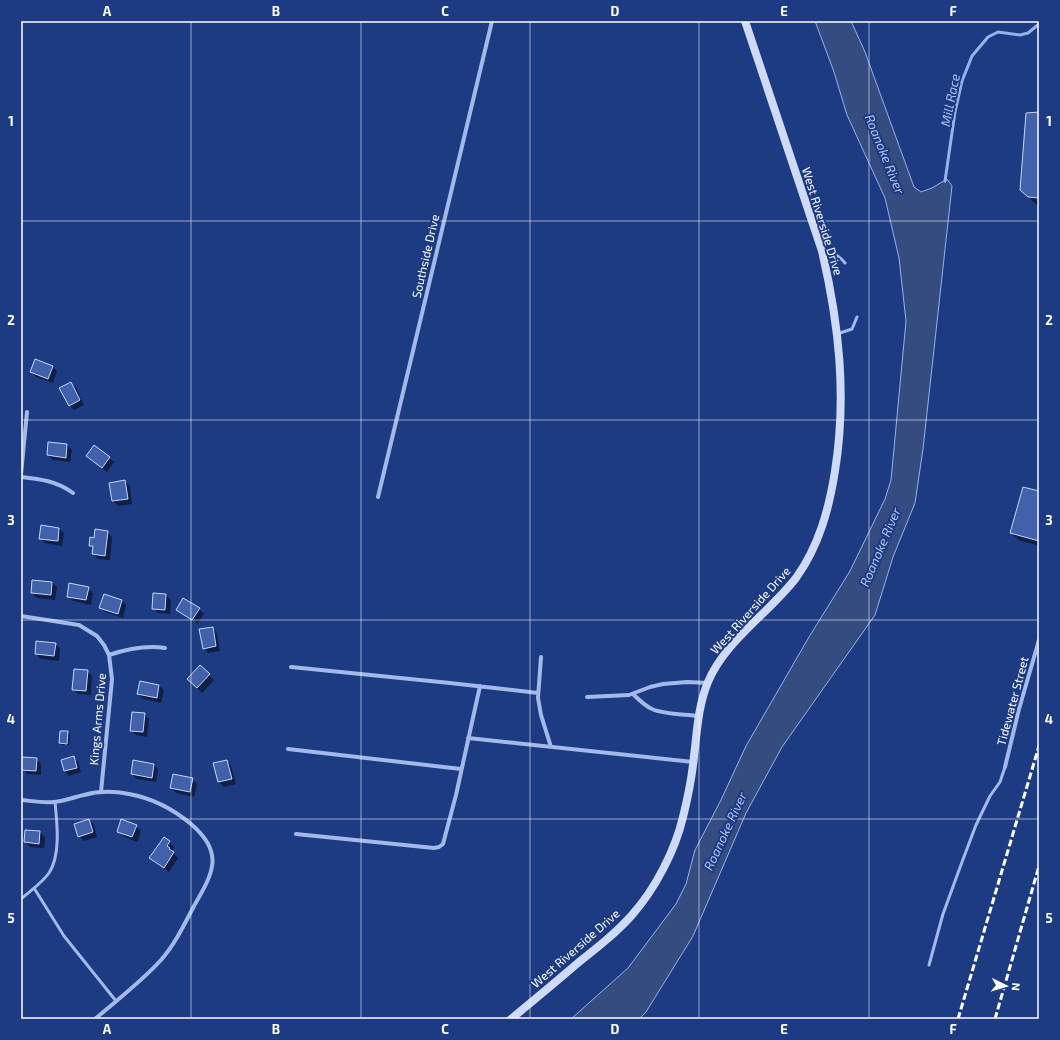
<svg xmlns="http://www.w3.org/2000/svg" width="1060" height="1040" viewBox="0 0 1060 1040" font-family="'Exo 2',sans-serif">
	<rect width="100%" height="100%" fill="#1d3b82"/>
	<path fill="#354c81" stroke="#96b2eb" d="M 815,21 L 851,21 L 865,52 L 914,187 L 921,192 L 932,188 L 947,179 L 952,186 L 923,449 L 915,503 L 893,557 L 875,615 L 782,747 L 746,813 L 693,936 L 646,1012 L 639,1019 L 571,1019 L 628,968 L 676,904 L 686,884 L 695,850 L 721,800 L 746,746 L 809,637 L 850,571 L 885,499 L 891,480 L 906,321 L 899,258 L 885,198 L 847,115 L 834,72 Z"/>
	<path fill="#0007" d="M 1039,113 L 1039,207 L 1021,190 Z
		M 53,367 L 57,371 L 53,383 L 36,377 L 31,372 Z
		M 71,383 L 76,388 L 84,405 L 74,410 L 69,405 Z
		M 67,445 L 72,450 L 70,462 L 53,460 L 48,455 Z
		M 87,456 L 109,458 L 114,462 L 107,472 Z
		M 125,481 L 130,486 L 132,504 L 118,506 L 113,501 Z
		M 1039,492 L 1039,546 L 1019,540 L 1011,533 Z
		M 42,526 L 59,529 L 64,533 L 62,546 L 45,543 L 40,538 Z
		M 107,532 L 112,537 L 110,560 L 98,559 L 94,554 L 94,549 L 90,546 L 95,539 Z
		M 52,583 L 57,587 L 55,600 L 37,598 L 32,593 Z
		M 88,588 L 93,593 L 91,605 L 73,601 L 68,596 Z
		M 166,595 L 171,600 L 170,614 L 158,613 L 153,608 Z
		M 122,600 L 126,605 L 123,618 L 105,612 L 100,608 Z
		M 177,609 L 199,609 L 204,614 L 197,624 L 196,623 L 197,622 L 181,612 L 181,614 Z
		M 213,628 L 217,633 L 220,651 L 208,653 L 204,648 Z
		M 55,644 L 60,648 L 59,661 L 41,659 L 36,654 Z
		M 200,666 L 214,680 L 202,693 L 188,679 Z
		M 87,671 L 92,676 L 91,695 L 78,694 L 74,690 Z
		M 140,682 L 159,685 L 164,690 L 161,703 L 143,699 L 138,694 Z
		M 144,714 L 149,719 L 147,737 L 136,735 L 131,731 Z
		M 67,732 L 70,734 L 69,745 L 62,745 L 60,743 Z
		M 74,758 L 78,762 L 81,772 L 69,776 L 65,771 L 62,761 Z
		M 36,759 L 41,764 L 41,775 L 27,774 L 23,769 Z
		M 226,761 L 231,766 L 236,784 L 224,787 L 219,782 L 215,764 Z
		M 154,765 L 158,769 L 156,782 L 137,779 L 132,774 Z
		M 192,779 L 197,784 L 194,797 L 176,793 L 171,788 Z
		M 89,820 L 94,825 L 97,837 L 84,841 L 79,836 Z
		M 136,826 L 141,831 L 137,842 L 123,836 L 118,831 Z
		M 40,832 L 45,837 L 44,848 L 30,847 L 25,842 Z
		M 169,842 L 174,847 L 172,851 L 178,858 L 169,872 L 155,862 L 150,858 Z"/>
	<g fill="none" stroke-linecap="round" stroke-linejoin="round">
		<path stroke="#96b2eb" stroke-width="3" d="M 945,181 L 955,112 L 962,81 L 972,56 L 988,37 L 998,32 L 1020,35 L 1028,33 L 1039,24"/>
	</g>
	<path fill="#4162aa" stroke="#c7d6f7" d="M 1039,112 L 1039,198 L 1028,197 L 1020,190 L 1026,113 Z
		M 35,359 L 53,366 L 48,379 L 30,372 Z
		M 71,382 L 80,400 L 69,406 L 59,388 Z
		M 48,442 L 67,444 L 66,458 L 47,455 Z
		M 94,445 L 110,457 L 102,468 L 86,456 Z
		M 125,480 L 128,499 L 112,501 L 109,483 Z
		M 1023,487 L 1039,491 L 1039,541 L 1010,533 Z
		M 41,525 L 59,528 L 58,541 L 39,539 Z
		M 95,529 L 108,531 L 105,556 L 92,554 L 93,546 L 89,546 L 90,537 L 94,538 Z
		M 32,580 L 52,582 L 51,595 L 31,593 Z
		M 69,583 L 89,587 L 86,600 L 67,597 Z
		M 153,593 L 166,594 L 165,610 L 152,609 Z
		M 104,594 L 122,600 L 118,614 L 99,608 Z
		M 183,598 L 200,608 L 192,620 L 176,610 Z
		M 213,627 L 216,646 L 203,649 L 199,629 Z
		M 36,641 L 56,643 L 54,656 L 35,654 Z
		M 200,665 L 210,674 L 197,688 L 187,679 Z
		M 74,669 L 88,670 L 86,691 L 72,690 Z
		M 140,681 L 159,685 L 157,698 L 137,694 Z
		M 132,712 L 145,713 L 143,732 L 130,731 Z
		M 60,731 L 68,731 L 67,744 L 59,743 Z
		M 74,756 L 77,768 L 64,771 L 61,760 Z
		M 22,757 L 37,758 L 36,771 L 21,770 Z
		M 133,760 L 154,764 L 152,778 L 131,774 Z
		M 227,760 L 232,779 L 218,782 L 213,763 Z
		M 173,774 L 193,778 L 190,792 L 170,788 Z
		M 89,819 L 93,832 L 78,837 L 74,824 Z
		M 121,819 L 137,825 L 132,837 L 117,832 Z
		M 25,830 L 40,831 L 39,844 L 24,842 Z
		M 164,837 L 170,841 L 167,846 L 170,848 L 169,849 L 174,852 L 164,868 L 149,858 Z"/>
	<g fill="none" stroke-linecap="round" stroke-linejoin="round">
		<path stroke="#a3b9ea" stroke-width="3" d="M 824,251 C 833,251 839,256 845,263
			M 837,334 L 852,329 L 857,317
			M 34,888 L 64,936 L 116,1001
			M 21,899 C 30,891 42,883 49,873 C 61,855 57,823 55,802
			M 929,965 L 943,914 L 962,862 L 976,825 L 990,796 L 1000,782 L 1005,767"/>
		<path stroke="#a3b9ea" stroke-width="4" d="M 21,474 L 27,412
			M 21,477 C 40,479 57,481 73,493
			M 378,497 L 492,21
			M 21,616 L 79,625 L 97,636 L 104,645 L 109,655 L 112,679 L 101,792
			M 109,655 C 127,649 145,645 165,648
			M 541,657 L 538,698 L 541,715 L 551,747
			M 291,667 L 450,683 L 538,693
			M 633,694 C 639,700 645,706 652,709 C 665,715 686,714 699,716
			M 587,697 L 629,695 L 650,687 L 663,684 L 687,682 L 708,683
			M 468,738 L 693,762
			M 288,749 L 461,769
			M 1005,767 L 1019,709 L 1039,640
			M 21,800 C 32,801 43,803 54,802 C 65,801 74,797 84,795 C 98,791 114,791 129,794 C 151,798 173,809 191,824 C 225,853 213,873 194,906 C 184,925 175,944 161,960 C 141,982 117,1000 95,1019
			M 296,834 L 434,848 L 439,847 L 443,844 L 456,795 L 480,686"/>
		<path stroke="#cedaf7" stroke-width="8" d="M 511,1019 C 534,1000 557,981 579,962 C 598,947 616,933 632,915 C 655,889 675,851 683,817 C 688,797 692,777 694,756 C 697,732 698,706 708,682 C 725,641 769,613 796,578 C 819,546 829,509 835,471 C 847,396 839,324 822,251 L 745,21"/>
		<path stroke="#fff" stroke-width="3" stroke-dasharray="7 3" stroke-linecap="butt" d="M 958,1019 L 1039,746
			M 995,1019 L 1039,866"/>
	</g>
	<path fill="none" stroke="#fff" stroke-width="1" stroke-opacity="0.55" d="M 191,21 L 191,1019M 361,21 L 361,1019M 530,21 L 530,1019M 699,21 L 699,1019M 869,21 L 869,1019M 21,221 L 1039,221M 21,420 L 1039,420M 21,620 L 1039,620M 21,819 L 1039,819"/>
	<g text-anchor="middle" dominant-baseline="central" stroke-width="4" stroke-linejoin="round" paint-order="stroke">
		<g font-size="12" fill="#fff" stroke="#1d3b82">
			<text transform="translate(823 221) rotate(73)">West Riverside Drive</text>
			<text transform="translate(425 256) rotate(-77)">Southside Drive</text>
			<text transform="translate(750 610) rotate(-48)">West Riverside Drive</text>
			<text transform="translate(1012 701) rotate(-75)">Tidewater Street</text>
			<text transform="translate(97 719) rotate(-85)">Kings Arms Drive</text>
			<text transform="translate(575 948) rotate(-41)">West Riverside Drive</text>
		</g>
		<g font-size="13" font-style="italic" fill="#aec3f1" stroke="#1d3b82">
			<text transform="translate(950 100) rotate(-79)">Mill Race</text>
			<text transform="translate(885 154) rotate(68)">Roanoke River</text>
			<text transform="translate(880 547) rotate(-67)">Roanoke River</text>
			<text transform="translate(725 831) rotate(-65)">Roanoke River</text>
		</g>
	</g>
	<rect width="1060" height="1040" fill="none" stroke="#1d3b82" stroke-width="44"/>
	<g transform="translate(1006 986) rotate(95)" stroke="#1d3b82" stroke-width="3" paint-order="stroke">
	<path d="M0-3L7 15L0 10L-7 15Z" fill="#ffffff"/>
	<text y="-6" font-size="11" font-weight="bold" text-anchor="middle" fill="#ffffff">N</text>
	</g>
	<rect x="22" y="22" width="1016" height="996" fill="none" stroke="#fff" stroke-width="1.5"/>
	<g font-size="13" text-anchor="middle" font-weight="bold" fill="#fff">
		<text x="107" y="16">A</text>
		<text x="276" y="16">B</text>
		<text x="445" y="16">C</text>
		<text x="615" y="16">D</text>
		<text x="784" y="16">E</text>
		<text x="953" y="16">F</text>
		<text x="11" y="126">1</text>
		<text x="1049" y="126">1</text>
		<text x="11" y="325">2</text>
		<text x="1049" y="325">2</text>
		<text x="11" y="525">3</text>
		<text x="1049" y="525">3</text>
		<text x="11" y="724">4</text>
		<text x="1049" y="724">4</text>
		<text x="11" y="923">5</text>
		<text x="1049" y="923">5</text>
		<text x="107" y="1034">A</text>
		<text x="276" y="1034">B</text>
		<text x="445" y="1034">C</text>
		<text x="615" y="1034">D</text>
		<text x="784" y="1034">E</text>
		<text x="953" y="1034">F</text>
	</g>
</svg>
